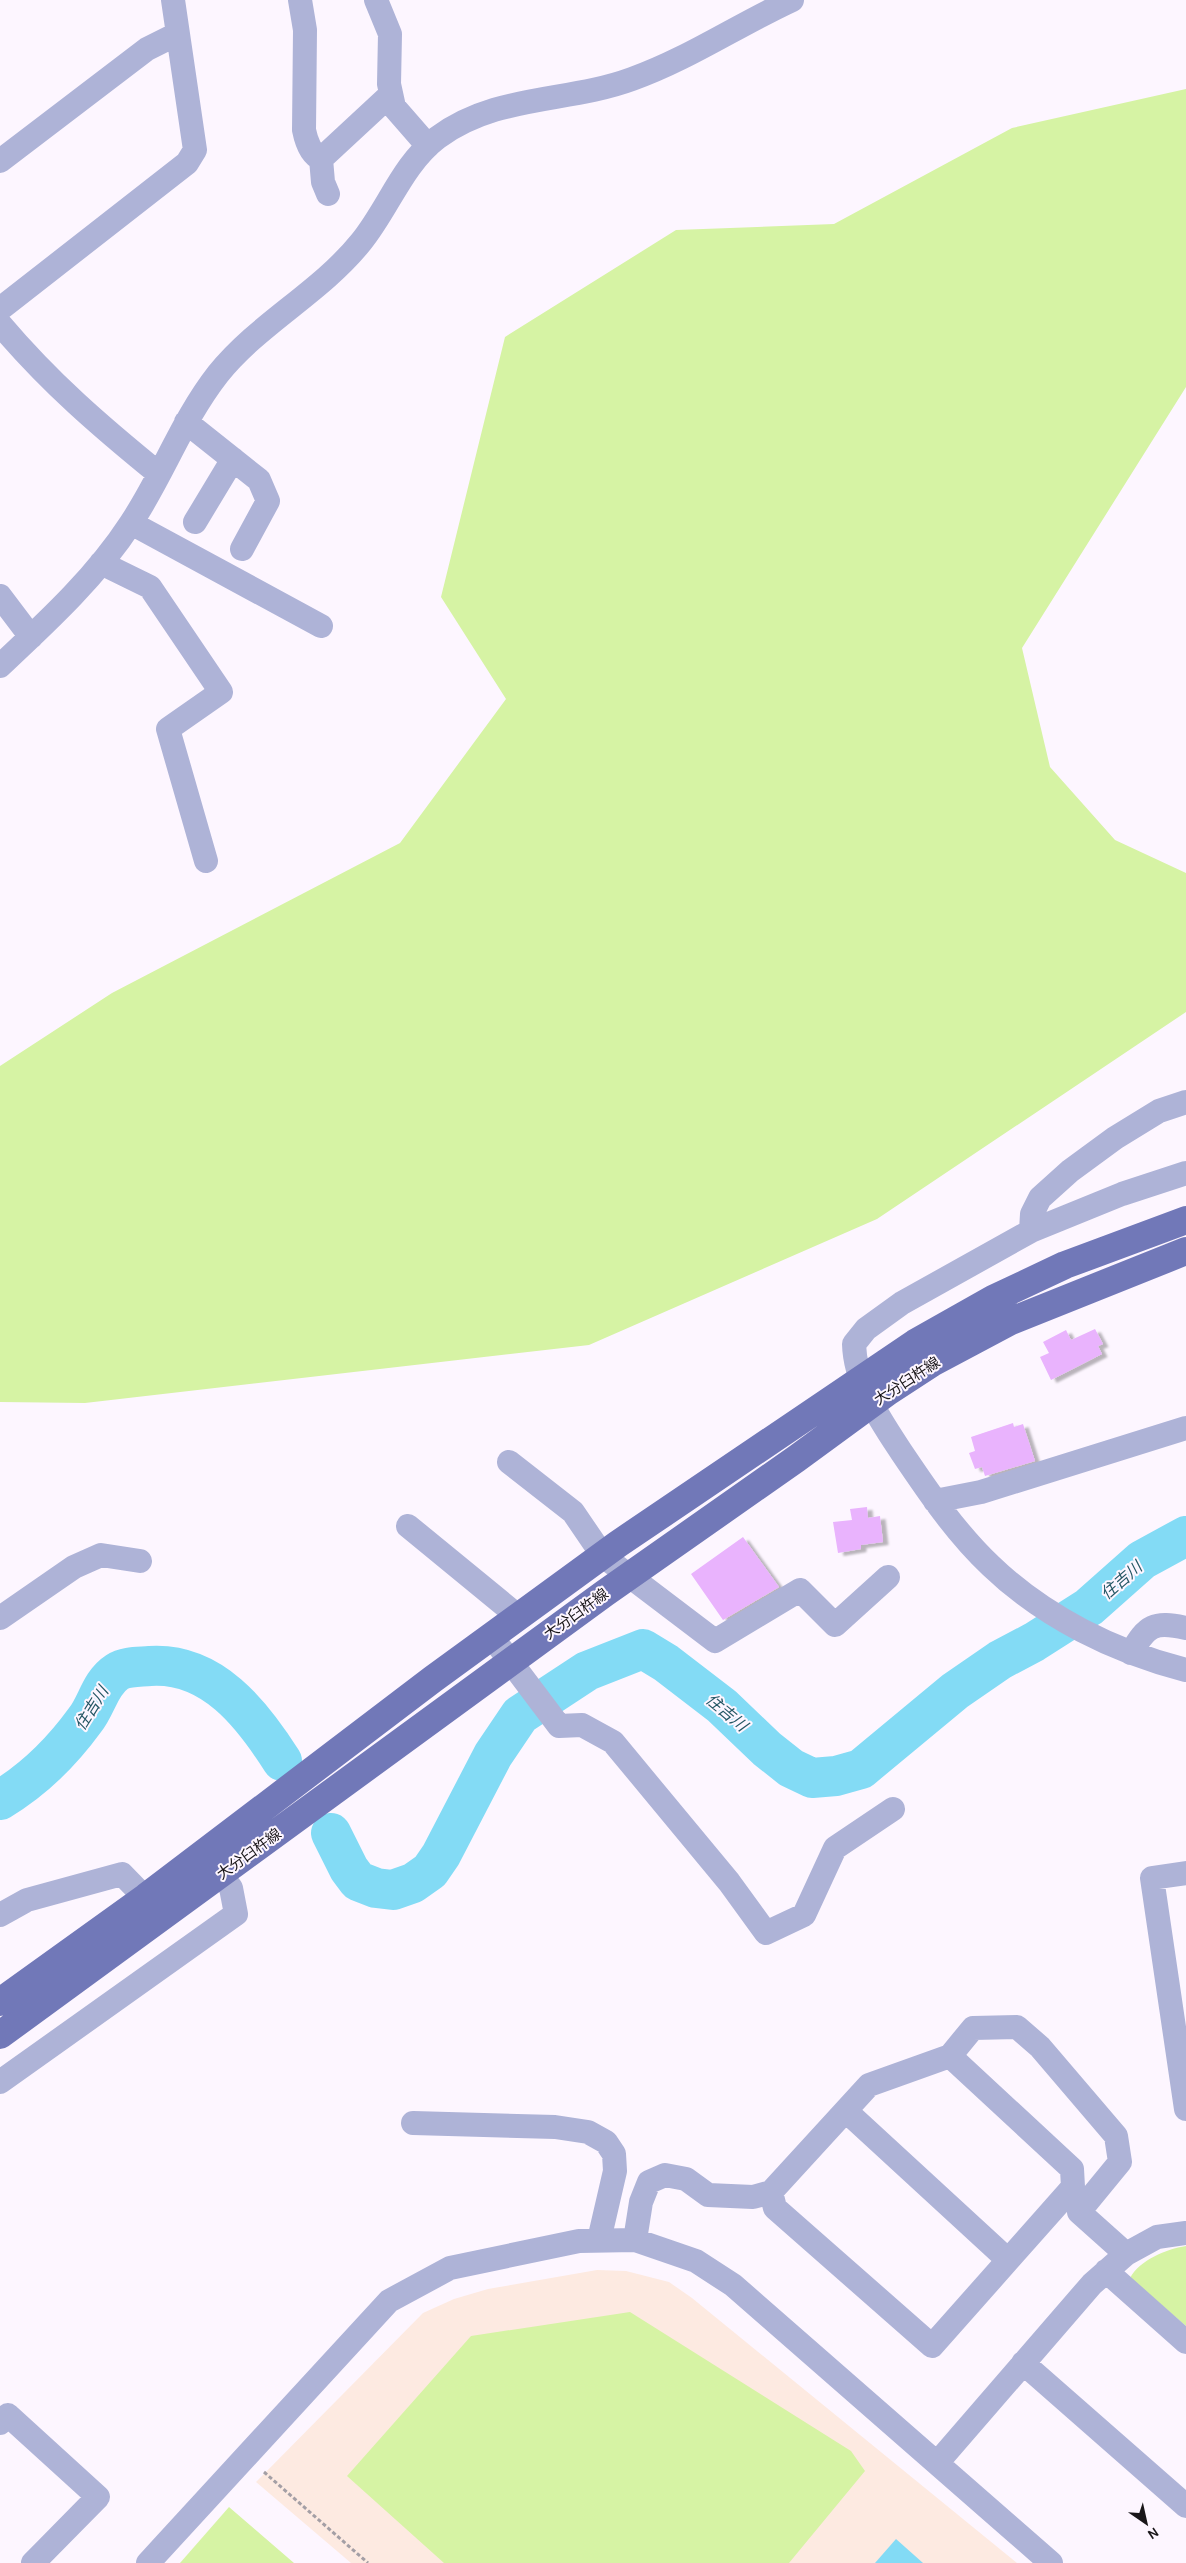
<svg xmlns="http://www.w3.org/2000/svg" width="1186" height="2563" viewBox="0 0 1186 2563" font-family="Karla,'Noto Sans JP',sans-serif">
<defs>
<filter id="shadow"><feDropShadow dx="5.5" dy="3" stdDeviation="1" flood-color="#0004"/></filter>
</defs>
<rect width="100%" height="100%" fill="#fdf6ff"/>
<path fill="#fdeae1" d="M597,2270L626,2271L669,2282L692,2298L1017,2563H351L256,2482L423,2313L454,2299L488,2289Z"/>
<path fill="#d6f3a4" d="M1186,89V387L1022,648L1050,767L1115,840L1186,873V1012L877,1219L589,1345L85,1403L0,1402V1066L112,993L400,843L506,699L441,597L505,337L676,230L834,224L1012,128Z
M1186,2246V2326L1130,2278C1140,2260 1166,2249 1186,2246Z
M630,2312L851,2451L865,2471L789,2563H444L347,2476L471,2336Z
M229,2507L294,2563H180Z"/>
<path fill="#83dbf5" d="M896,2539L923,2563H875Z"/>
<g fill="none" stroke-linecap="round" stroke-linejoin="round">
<path stroke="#83dbf5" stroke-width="40" d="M0,1800C35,1779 61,1753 85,1720C97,1705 100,1683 117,1672C126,1666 139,1667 150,1666C212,1662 252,1714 282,1761
M331,1833L349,1869L358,1881L376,1888L393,1890L413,1883L430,1871L441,1855L493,1755L520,1715L587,1671L643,1649L666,1663L722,1706L767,1749L791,1768L812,1778L836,1776L861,1769L955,1691L1000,1660L1034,1642L1089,1607L1142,1560L1186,1536"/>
</g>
<path fill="#e9b3fd" filter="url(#shadow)" d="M1095,1329L1103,1344L1098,1346L1102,1354L1051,1380L1040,1357L1049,1353L1043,1342L1066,1330L1071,1340Z
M1013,1423L1014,1427L1023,1424L1035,1461L985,1476L982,1467L975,1469L969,1453L975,1451L971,1437Z
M867,1507L868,1518L880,1516L883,1542L861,1545V1549L838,1553L833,1522L852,1520L850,1509Z
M743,1537L779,1587L723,1620L691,1574Z"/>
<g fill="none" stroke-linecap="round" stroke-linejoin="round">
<path stroke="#a49fa5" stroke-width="3" stroke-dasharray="4 2.5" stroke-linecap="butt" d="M264,2472L368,2563"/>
<path stroke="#aeb3d7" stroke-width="24" d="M300,0L305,30L304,130C306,140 311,155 321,159L390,95
M376,0L390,34L389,84L394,107L428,146
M321,159L323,182L328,194
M0,161L147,49L177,34
M0,309L187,163L195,150L173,0
M0,324C50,383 100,426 159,474
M186,422L259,480L268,501L242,549
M195,522L233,459
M131,523L321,626
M101,563L150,587L221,692L168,729L206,861
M0,596L31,637
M0,666C47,622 96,577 131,523C163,475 182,420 218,374C259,323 320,293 361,242C388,209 402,165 437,138C496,94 567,103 632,79C688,59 738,25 792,0
M1186,1173L1122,1194L1031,1231L902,1303L866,1329L854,1344C855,1384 881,1421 902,1453C929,1493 956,1533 991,1566C1044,1617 1115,1652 1186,1670
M1031,1231L1032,1214L1040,1198L1070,1171L1115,1138L1159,1111L1186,1102
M509,1462L573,1512L603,1556L715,1641L800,1590L835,1625L888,1577
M935,1501L981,1492L1186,1428
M408,1526L519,1617
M0,1618L74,1567L101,1555L140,1561
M492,1637L559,1726L582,1725L613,1742L729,1882L766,1933L804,1915L835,1848L893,1809
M1131,1653C1147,1625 1154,1621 1186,1628
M1186,1873L1152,1878L1186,2109
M0,1915L27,1900L122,1874L157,1910
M950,2056L973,2028L1017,2027L1040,2047L1116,2136L1120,2162L1079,2212L1126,2254
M0,2082L236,1914L231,1888L209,1858
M846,2111L1008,2260
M413,2123L555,2127L588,2132L606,2142L614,2154L615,2171L599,2240
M635,2240L641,2202L649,2182L665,2175L686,2179L708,2195L753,2197L771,2192L869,2085L950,2056L1072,2169L1073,2187L932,2346L775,2208L771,2192
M1106,2271L1186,2342
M1023,2363L1186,2506
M0,2423L8,2415L98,2497L33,2563
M938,2462L1092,2284L1126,2254L1157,2237L1186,2233
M148,2563L389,2301L450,2268L579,2241L635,2240L696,2261L733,2285L1051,2563"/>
<path stroke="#7178b8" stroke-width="28" d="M0,2002L146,1897L433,1679L618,1544L915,1343L993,1299L1065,1265L1186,1220
M0,2035L605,1593L796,1459L889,1391L932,1363L1011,1321L1186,1251"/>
</g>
<g text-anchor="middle" stroke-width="4" stroke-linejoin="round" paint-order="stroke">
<g font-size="15" fill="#191619" stroke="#fdf6ff">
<text transform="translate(907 1381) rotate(-33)" y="5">大分臼杵線</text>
<text transform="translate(576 1614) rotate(-36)" y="5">大分臼杵線</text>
<text transform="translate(249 1854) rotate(-36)" y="5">大分臼杵線</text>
</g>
<g font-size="16" font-style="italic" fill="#255765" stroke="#fdf6ff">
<text transform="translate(1121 1580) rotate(-41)" y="6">住吉川</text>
<text transform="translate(91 1708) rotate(-58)" y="6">住吉川</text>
<text transform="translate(727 1712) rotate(40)" y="6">住吉川</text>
</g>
</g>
<g transform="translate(1146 2523) rotate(146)" stroke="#fdf6ff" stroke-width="4" paint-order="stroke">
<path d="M0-4L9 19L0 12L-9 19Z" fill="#191619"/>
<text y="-8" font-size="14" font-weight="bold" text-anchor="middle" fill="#191619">N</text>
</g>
</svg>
